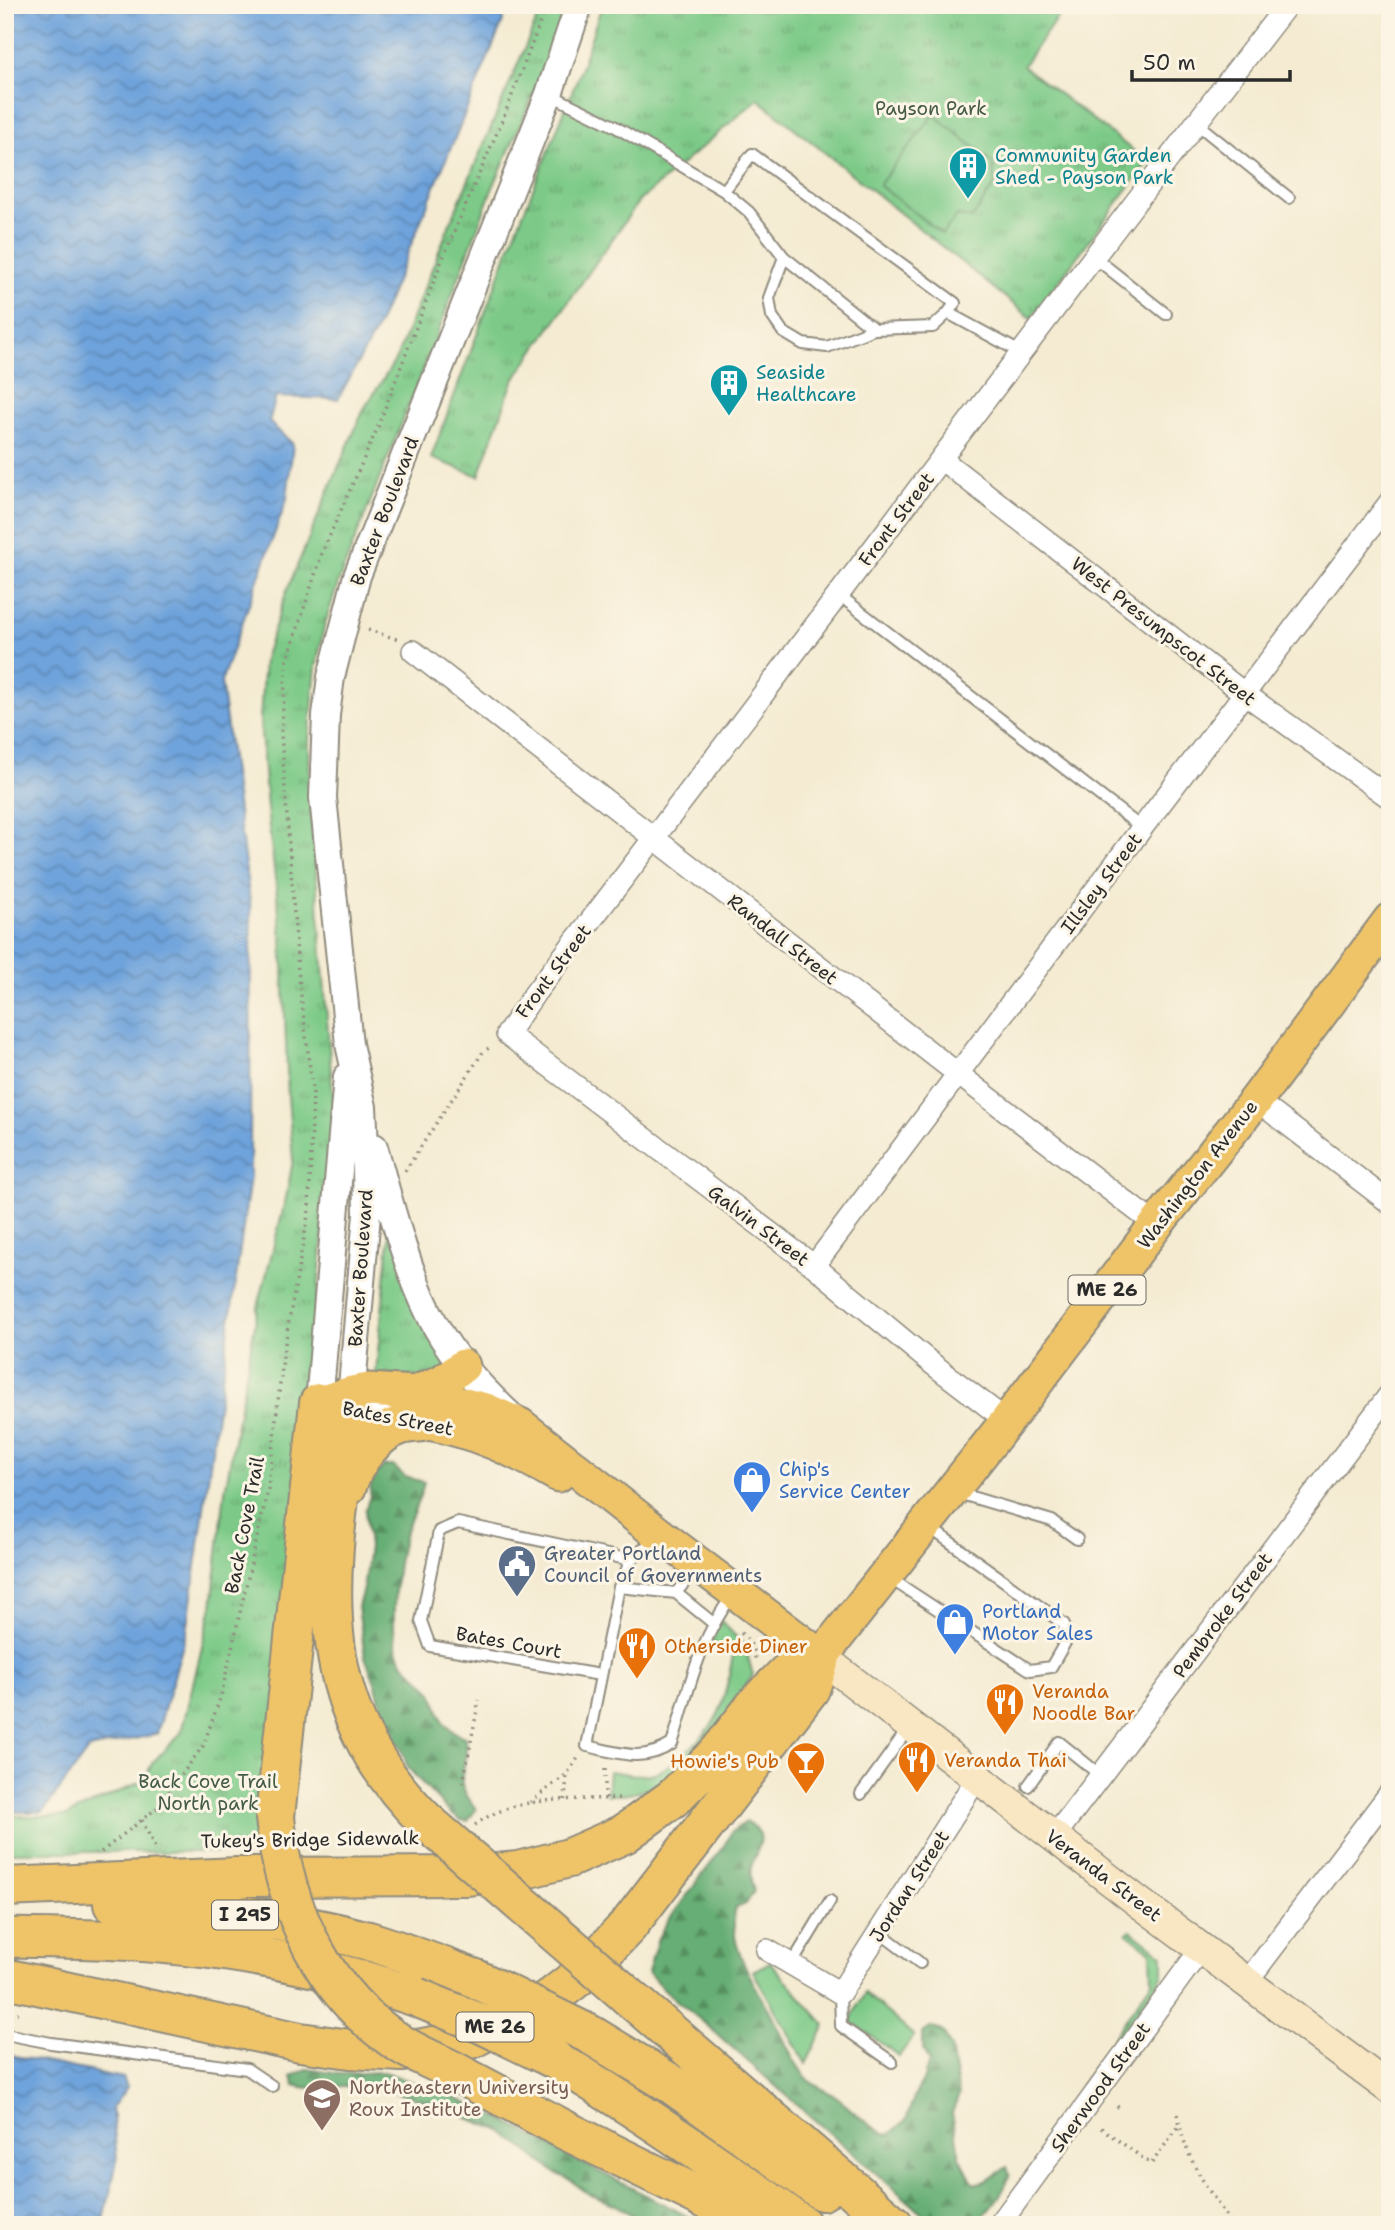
<svg xmlns="http://www.w3.org/2000/svg" width="1395" height="2230" viewBox="0 0 1395 2230" font-family="'Shantell Sans',sans-serif">
<defs>
<pattern id="grass-tufts" width="24" height="20" patternUnits="userSpaceOnUse" patternTransform="scale(1.75)"><rect width="24" height="20" fill="#7dca88"/><path d="M3 7l-1-3M5 7V3M7 7l1-3M15 17l-1-3M17 17v-4M19 17l1-3" fill="none" stroke="#67a46f"/></pattern>
<pattern id="forest-firs" width="22" height="20" patternUnits="userSpaceOnUse" patternTransform="scale(1.75)"><rect width="22" height="20" fill="#66ae74"/><path d="M5 1l3.5 6h-7zM16 11l3.5 6h-7z" fill="#548e5f"/></pattern>
<pattern id="water-waves" width="16" height="10" patternUnits="userSpaceOnUse" patternTransform="scale(1.75)"><rect width="16" height="10" fill="#6ea3db"/><path d="M0 5q4-4 8 0t8 0" fill="none" stroke="#5b85b2"/></pattern>
</defs>
<rect width="100%" height="100%" fill="#fcf5e5"/>
<filter id="ink" filterUnits="userSpaceOnUse"><feTurbulence type="fractalNoise" baseFrequency=".0143" numOctaves="2"/><feDisplacementMap in="SourceGraphic" scale="14" xChannelSelector="R" yChannelSelector="G"/><feConvolveMatrix kernelMatrix="1 2 1 2 8 2 1 2 1" color-interpolation-filters="sRGB"/></filter>
<filter id="wash" filterUnits="userSpaceOnUse"><feTurbulence type="fractalNoise" baseFrequency=".00686" numOctaves="4" result="noise"/><feDisplacementMap in="SourceGraphic" scale="28" xChannelSelector="R" yChannelSelector="G"/><feGaussianBlur stdDeviation="1.57" result="paint"/><feColorMatrix in="noise" values="0 0 0 0 0 0 0 0 0 0 0 0 0 0 0 0 0 1.4 0 .05"/><feComposite in="paint" operator="in"/></filter>
<g filter="url(#wash)">
<rect width="100%" height="100%" fill="#f4ebd2"/>
<path fill="url(#grass-tufts)" stroke="#547a5a" stroke-width="2" d="M543,5H568L531,100L491,192L440,327L339,580L324,627L316,667L309,740L310,798L334,1110L268,1852H5V1816H66L143,1781L153,1762L181,1733L212,1606L225,1491L258,1307L286,1198L293,1160L288,1097L282,938L267,809L260,720L264,659L287,590L339,466L364,409L396,359L449,226Z
M602,5H1066L1023,66L1148,162L1031,318L758,99L639,201L513,381L479,476L431,458L510,246L578,77Z
M391,1220L457,1364L442,1378L377,1375L376,1372Z
M1131,1930L1163,1955V1975L1084,2087L1081,2085L1152,1981L1151,1952L1127,1933Z"/>
<path fill="url(#forest-firs)" stroke="#486c50" stroke-width="2" d="M384,1466H393L405,1477L424,1482C420,1503 407,1522 402,1543C396,1567 390,1626 397,1649C402,1669 420,1675 430,1690C446,1714 432,1723 466,1738C470,1775 448,1773 476,1809L468,1821L461,1820L451,1814L408,1768L401,1748L387,1729L376,1685L365,1657L358,1607L364,1584L369,1547L365,1510L370,1496L371,1484L375,1475Z
M746,1822C774,1835 754,1850 751,1869C749,1876 752,1884 754,1891L746,1904L736,1908C725,1946 759,1989 775,2021C785,2040 794,2066 810,2081C816,2087 826,2090 833,2095C852,2108 866,2127 889,2135L906,2120L915,2094L923,2081L929,2062L923,2049V2033L932,2027L943,2032L951,2048L959,2095L952,2113L960,2157L974,2184L986,2181L1007,2167L1010,2174C1004,2195 989,2209 975,2225H936L931,2221C859,2158 787,2097 716,2033C693,2012 668,1997 648,1972L657,1941L667,1922L724,1846L732,1831Z
M307,2069L340,2074L384,2072L447,2094L502,2119L586,2165L705,2225H649L613,2204L589,2194L570,2180L554,2172L500,2130L467,2118L450,2105C436,2106 407,2095 392,2092C376,2089 358,2086 342,2086C325,2086 310,2091 294,2085L292,2076Z"/>
<path fill="#7dca88" stroke="#547a5a" stroke-width="2" d="M934,115L992,162L995,184L972,218L957,216L942,234L879,185Z
M721,1621L745,1646L753,1675C723,1718 686,1785 629,1794C622,1795 614,1795 607,1795L609,1771C624,1773 642,1778 657,1772C676,1764 711,1731 719,1712C727,1693 730,1670 734,1649L712,1643L715,1630Z
M770,1962L825,2025L806,2064L753,1971Z
M865,1993L914,2036L899,2056L850,2021Z"/>
<path fill="url(#water-waves)" stroke="#4c6783" stroke-width="2" d="M5,5H503V21L376,330L338,399L276,397L269,422L293,444L287,499L221,682L251,909L250,1177L187,1631L157,1734L89,1749L43,1812H5Z
M5,2054L123,2078L127,2087L112,2108L117,2160L103,2225H5Z"/>
</g>
<g filter="url(#ink)">
<g fill="none" stroke-linecap="round" stroke-linejoin="round">
<g stroke="#908b7e" stroke-width="14">
<path id="service" d="M549,94L614,126L724,191L749,212L784,257L769,298L772,316L783,332L803,344L827,347L874,329L933,327L948,313L1020,352
M1196,123L1289,198
M724,191L752,154L955,303L948,313
M784,257L874,329
M1094,257L1166,314
M839,595L1142,828
M958,1493L1052,1521L1077,1539
M631,1560L619,1587L587,1746C620,1753 642,1763 672,1744C688,1693 699,1638 733,1595
M888,1577L1030,1670L1051,1667L1066,1641L1064,1624L929,1527
M619,1587L676,1593L713,1623
M676,1593L696,1568
M600,1675L430,1646L421,1621L439,1531L458,1523L631,1560L657,1537
M1028,1786L1059,1742L1100,1775
M861,1794L908,1729
M879,1932L920,1963
M791,1965L830,1901
M840,1993L841,2026L892,2062
M5,2034L51,2043L247,2069L272,2086"/>
</g>
<g stroke="#908b7e" stroke-width="24">
<path id="minor" d="M941,459L1245,694L1390,798
M413,651L958,1074L1156,1225
M1256,1100L1390,1203
M814,1266L1142,828L1390,502
M1007,1421L930,1362L814,1266L507,1034L535,993C788,666 1033,332 1287,5
M1054,1837L1390,1394
M767,1950L840,1993L977,1778
M1246,1983L1390,1793
M999,2225L1201,1949"/>
</g>
<g stroke="#908b7e" stroke-width="30">
<path id="tertiary" d="M347,1077L319,1403L413,1420
M374,1147C390,1202 403,1259 428,1311C447,1352 478,1386 511,1416
M350,1410L367,1214L366,1166L363,1107L349,1044L323,798L326,715L331,677L357,576L549,94L579,5"/>
</g>
<g stroke="#908b7e" stroke-width="33">
<path id="secondary" d="M821,1657L1136,1900L1390,2089"/>
</g>
<g stroke="#908b7e" stroke-width="37">
<path id="primary" d="M414,1393L441,1382L463,1366
M319,1403L352,1393L369,1390L414,1393L486,1410L520,1425L660,1535L821,1657L1007,1421L1156,1225L1256,1100L1390,920
M423,1422C475,1431 513,1449 558,1475"/>
</g>
<g stroke="#908b7e" stroke-width="42">
<path id="motorway" d="M350,1410C331,1568 300,1695 425,1820
M347,1486C354,1461 376,1433 401,1425C408,1423 416,1423 423,1422
M275,1817L319,1403
M5,1887L238,1877L466,1876L518,1871L569,1858L624,1834L673,1798L719,1752L758,1702L787,1673L821,1657
M113,1904C200,1908 285,1918 369,1941C405,1952 441,1966 476,1979
M5,1938C30,1937 55,1939 80,1939C196,1942 306,1959 416,1997
M5,1978L300,2042L350,2049L402,2052L471,2039L551,1998L583,1973L628,1926L810,1689L821,1657
M628,1996L894,2225
M591,2035L673,2085L822,2191
M554,2059C640,2110 721,2167 802,2225
M565,2130L758,2225"/>
</g>
<path stroke="#908b7e" stroke-width="3.5" stroke-dasharray="2 5" stroke-linecap="butt" d="M368,630L397,639
M405,1171L483,1052L492,1046
M741,1633C751,1641 754,1650 756,1663
M463,1783L479,1700
M605,1799V1766
M565,1800L567,1774
M530,1802L567,1774L578,1758
M142,1820L156,1850
M475,1825C516,1794 571,1801 620,1798
M101,1852L157,1808L203,1746L221,1696L268,1489L284,1349L309,1210L313,1094L298,970L281,733L287,661L322,553L377,429L442,260L502,121L547,5
M8,2017V2012L18,2013
M1117,2106L1121,2110
M1178,2114C1184,2159 1208,2188 1232,2225
M1101,2128L1151,2164L1179,2126"/>
<use href="#service" stroke="#fff" stroke-width="10"/>
<use href="#minor" stroke="#fff" stroke-width="21"/>
<use href="#tertiary" stroke="#fff" stroke-width="26"/>
<use href="#secondary" stroke="#f9e7c3" stroke-width="30"/>
<use href="#primary" stroke="#efc469" stroke-width="33"/>
<use href="#motorway" stroke="#efc469" stroke-width="38"/>
<g stroke="#908b7e" stroke-width="42" stroke-linecap="butt">
<path id="motorway-bridge" d="M275,1817C283,1908 324,1997 404,2046C419,2055 436,2062 452,2070C490,2090 528,2110 565,2130
M425,1820L628,1996
M476,1979L591,2035
M416,1997L482,2024L554,2059"/>
</g>
<use href="#motorway-bridge" stroke="#efc469" stroke-width="38"/>
</g>
</g>
<defs>
<g id="building-pin" transform="scale(2.0125)"><path d="M0 17L-7.5 6A9.5 9.5 0 1 1 7.5 6Z" fill="#0f9aa8" stroke="#fcf5e5"/><path d="M-4-6H4V6H1V3H-1V6H-4ZM-2.5-4.3h1.7v1.8h-1.7ZM.8-4.3h1.7v1.8H.8ZM-2.5-1h1.7V.8h-1.7ZM.8-1h1.7V.8H.8Z" fill="#fff"/></g>
<g id="shop-pin" transform="scale(2.0125)"><path d="M0 17L-7.5 6A9.5 9.5 0 1 1 7.5 6Z" fill="#3f7fe0" stroke="#fcf5e5"/><path d="M-5-2.5h2.3a2.7 3.5 0 0 1 5.4 0H5L5.5 6h-11ZM-1.5-2.5h3a1.5 2.3 0 0 0-3 0Z" fill="#fff"/></g>
<g id="civic-pin" transform="scale(2.0125)"><path d="M0 17L-7.5 6A9.5 9.5 0 1 1 7.5 6Z" fill="#5c6f8a" stroke="#fcf5e5"/><path d="M-.6-6.5H3V-4.5H.6V-3L4-1V1h2V6H-6V1h2V-1L-.6-3ZM-1.2 2.5V6h2.4V2.5Z" fill="#fff"/></g>
<g id="restaurant-pin" transform="scale(2.0125)"><path d="M0 17L-7.5 6A9.5 9.5 0 1 1 7.5 6Z" fill="#e8710a" stroke="#fcf5e5"/><path d="M-5-6h1v4h1v-4h1v4h1v-4h1v5L-1.5 .5V6h-2V.5L-5-1ZM5-6V6H3V1.5H1.5Q1.5-4 5-6Z" fill="#fff"/></g>
<g id="bar-pin" transform="scale(2.0125)"><path d="M0 17L-7.5 6A9.5 9.5 0 1 1 7.5 6Z" fill="#e8710a" stroke="#fcf5e5"/><path d="M-6-5H6L.8 .8V4.5H3.5V6h-7V4.5H-.8V.8Z" fill="#fff"/></g>
<g id="university-pin" transform="scale(2.0125)"><path d="M0 17L-7.5 6A9.5 9.5 0 1 1 7.5 6Z" fill="#8d6e63" stroke="#fcf5e5"/><path d="M0-5L7-2L0 1L-7-2ZM-4 1L0 2.5L4 1V4Q0 6-4 4Z" fill="#fff"/></g>
</defs>
<g fill-rule="evenodd">
<use href="#building-pin" x="968" y="166"/>
<use href="#building-pin" x="729" y="383"/>
<use href="#shop-pin" x="752" y="1480"/>
<use href="#civic-pin" x="517" y="1564"/>
<use href="#shop-pin" x="955" y="1622"/>
<use href="#restaurant-pin" x="637" y="1646"/>
<use href="#restaurant-pin" x="1005" y="1702"/>
<use href="#restaurant-pin" x="917" y="1760"/>
<use href="#bar-pin" x="806" y="1761"/>
<use href="#university-pin" x="322" y="2098"/>
</g>
<g text-anchor="middle" stroke-width="6" stroke-linejoin="round" paint-order="stroke">
<g fill="#fcf5e5" stroke="#6a6863" stroke-width="2">
<rect x="1068.5" y="1275.5" width="77" height="29" rx="5"/>
<rect x="212" y="1900.5" width="66" height="29" rx="5"/>
<rect x="456.5" y="2012.5" width="77" height="29" rx="5"/>
</g>
<g font-size="18" font-weight="bold" fill="#2b2b2b">
<text x="1107" y="1296">ME 26</text>
<text x="245" y="1921">I 295</text>
<text x="495" y="2033">ME 26</text>
</g>
<g font-size="19" fill="#445b47" stroke="#fcf5e5">
<text x="931" y="115">Payson Park</text>
<text x="208" y="1788">Back Cove Trail<tspan x="208" dy="22">North park</tspan></text>
</g>
<g font-size="19" fill="#0d838f" stroke="#fcf5e5" text-anchor="start">
<text x="995" y="162">Community Garden<tspan x="995" dy="22">Shed - Payson Park</tspan></text>
<text x="756" y="379">Seaside<tspan x="756" dy="22">Healthcare</tspan></text>
</g>
<g font-size="19" fill="#2b2b2b" stroke="#fcf5e5">
<text transform="translate(384 511) rotate(-69)" y="7">Baxter Boulevard</text>
<text transform="translate(896 519) rotate(-53)" y="7">Front Street</text>
<text transform="translate(1164 631) rotate(38)" y="7">West Presumpscot Street</text>
<text transform="translate(1101 883) rotate(-53)" y="7">Illsley Street</text>
<text transform="translate(783 939) rotate(38)" y="7">Randall Street</text>
<text transform="translate(553 971) rotate(-53)" y="7">Front Street</text>
<text transform="translate(1197 1174) rotate(-52)" y="7">Washington Avenue</text>
<text transform="translate(759 1225) rotate(37)" y="7">Galvin Street</text>
<text transform="translate(360 1268) rotate(-86)" y="7">Baxter Boulevard</text>
<text transform="translate(398 1418) rotate(11)" y="7">Bates Street</text>
<text transform="translate(244 1525) rotate(-79)" y="7">Back Cove Trail</text>
<text transform="translate(1222 1615) rotate(-53)" y="7">Pembroke Street</text>
<text transform="translate(509 1642) rotate(10)" y="7">Bates Court</text>
<text transform="translate(310 1839) rotate(-1)" y="7">Tukey's Bridge Sidewalk</text>
<text transform="translate(1104 1875) rotate(37)" y="7">Veranda Street</text>
<text transform="translate(909 1886) rotate(-57)" y="7">Jordan Street</text>
<text transform="translate(1100 2087) rotate(-54)" y="7">Sherwood Street</text>
</g>
<g font-size="19" fill="#366cbe" stroke="#fcf5e5" text-anchor="start">
<text x="779" y="1476">Chip's<tspan x="779" dy="22">Service Center</tspan></text>
<text x="982" y="1618">Portland<tspan x="982" dy="22">Motor Sales</tspan></text>
</g>
<g font-size="19" fill="#4e5e75" stroke="#fcf5e5" text-anchor="start">
<text x="544" y="1560">Greater Portland<tspan x="544" dy="22">Council of Governments</tspan></text>
</g>
<g font-size="19" fill="#c56008" stroke="#fcf5e5" text-anchor="start">
<text x="664" y="1653">Otherside Diner</text>
<text x="1032" y="1698">Veranda<tspan x="1032" dy="22">Noodle Bar</tspan></text>
<text x="944" y="1767">Veranda Thai</text>
<text x="779" y="1768" text-anchor="end">Howie's Pub</text>
</g>
<g font-size="19" fill="#785e54" stroke="#fcf5e5" text-anchor="start">
<text x="349" y="2094">Northeastern University<tspan x="349" dy="22">Roux Institute</tspan></text>
</g>
</g>
<rect width="1395" height="2230" fill="none" stroke="#fcf5e5" stroke-width="28"/>
<path d="M1132 70v10h158v-10" fill="none" stroke="#2b2b2b" stroke-width="3.5"/>
<text x="1143" y="70" font-size="21" fill="#2b2b2b" stroke="#fcf5e5" stroke-width="5" paint-order="stroke">50 m</text>
</svg>
